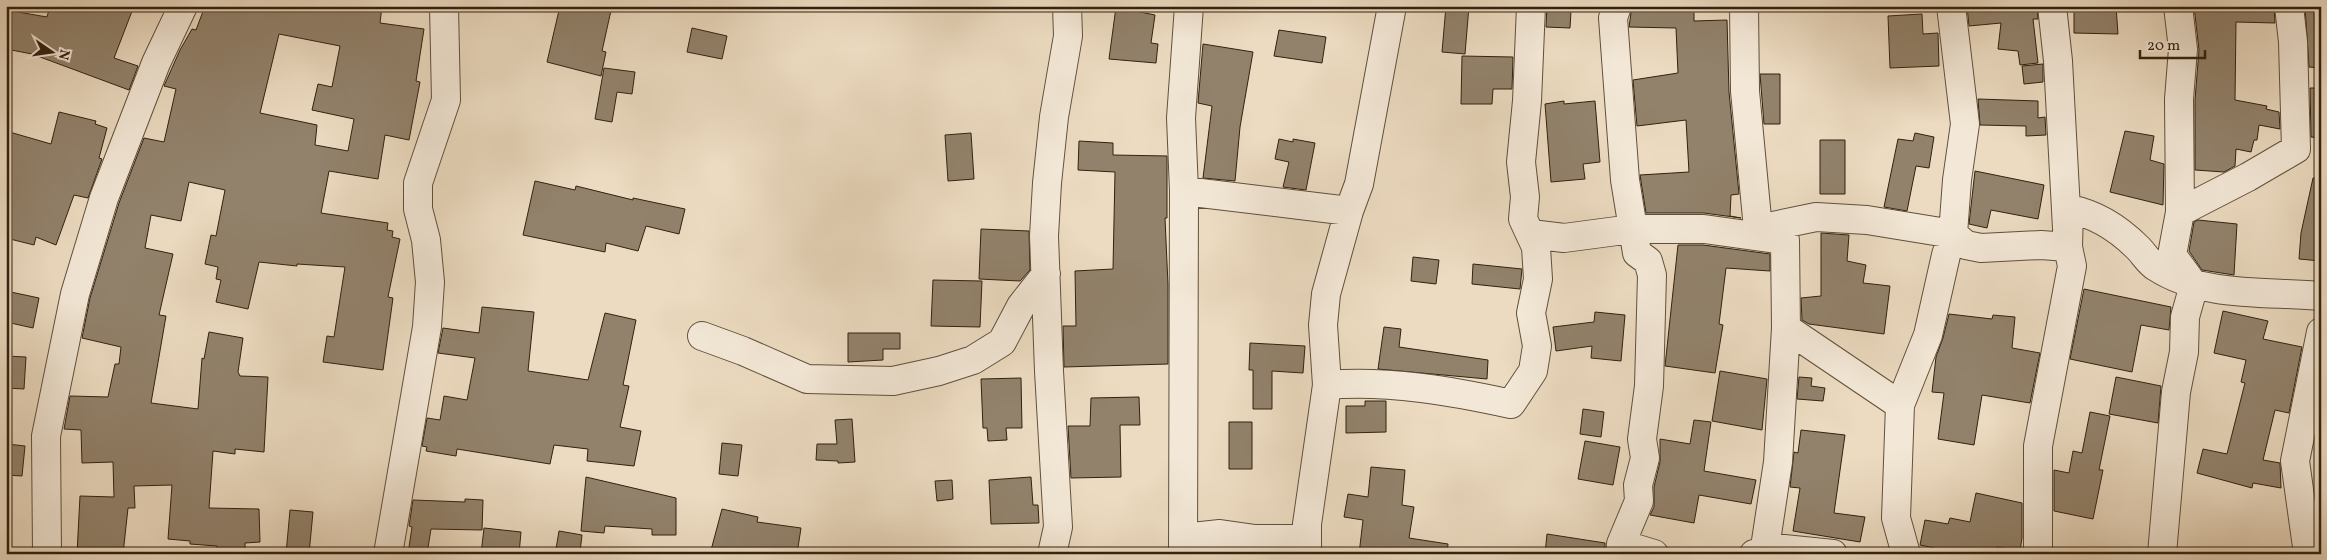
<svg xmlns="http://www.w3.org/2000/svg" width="2327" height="560" viewBox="0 0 2327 560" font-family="Vollkorn,serif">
<rect width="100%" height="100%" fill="#ecdbc1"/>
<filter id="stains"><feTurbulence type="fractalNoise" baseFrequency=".004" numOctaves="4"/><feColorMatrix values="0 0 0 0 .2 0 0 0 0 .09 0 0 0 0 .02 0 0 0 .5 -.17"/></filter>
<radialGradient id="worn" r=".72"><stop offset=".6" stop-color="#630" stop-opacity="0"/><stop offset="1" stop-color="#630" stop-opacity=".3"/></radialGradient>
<path fill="#92826c" stroke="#31210f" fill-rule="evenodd" d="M50,6H134L114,58L138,66L129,90L32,54L6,49V10L47,17Z
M205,6H382L380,23L424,29L416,81L420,82L409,140L385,135L378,179L329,171L321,213L388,223L387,230L393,231L392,237L400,239L388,297L393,298L383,370L323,362L327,336L334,337L345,267L297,264V266L259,262L248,309L216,302L221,280L216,279L218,267L205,264L211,235L216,236L225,190L189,182L181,221L151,215L145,248L173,254L159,315L166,316L151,403L198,409L202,358L204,359L209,332L243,338L238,372L240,376L268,377L264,452L235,449V454L213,451L209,508L259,509L260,542L245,543V551H217V546L190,544V541L168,539L172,485L134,486L135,508H128L123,554H77L80,496L114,497L113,462L82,463L81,430L64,429L70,396L108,397L115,364H119L121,347L82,338L90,298L119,203L144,138L164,142L176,89L164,86L180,50L192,29L196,30ZM279,34L340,46L332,87L318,84L312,110L354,119L348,151L315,145L317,125L260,113Z
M560,6H612L602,51L606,52L601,76L547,62Z
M1446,6H1469L1465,54L1442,52Z
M1547,6H1560V10L1571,11L1570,28L1546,27Z
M1632,6L1694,8V21L1727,20L1729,92L1739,194L1731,195L1730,216L1741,218L1704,213H1646L1640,175L1689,172L1686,120L1637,126L1633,80L1678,73L1676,28L1629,27Z
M1967,6H2037L2038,19H2033L2038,63L2020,65L2018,51L1998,49L2001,23L1969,26Z
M2074,6H2116L2118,34L2074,33Z
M2194,6H2274L2275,23L2236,22L2235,100L2267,106L2266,109L2279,112L2280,129L2259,125L2257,140H2254L2251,152L2236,149L2235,166L2224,172L2195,170V100L2199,50Z
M1116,7L1155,15L1151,43L1158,44L1156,63L1109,59Z
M2305,7L2321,8V68L2309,67Z
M1922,14L1923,34L1938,33L1939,66L1890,68L1888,16Z
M692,28L727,36L722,59L687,52Z
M1279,30L1326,37L1322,63L1274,56Z
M1203,44L1253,52L1240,127L1235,181L1203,178L1212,106L1198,103Z
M1462,56L1513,57L1512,89H1493L1492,104H1461Z
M2043,64V82L2024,84L2022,66Z
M604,68L635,72L632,94L617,92L612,122L595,119Z
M1760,74H1780V124H1764Z
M2310,88H2321V138L2311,137Z
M1978,99L2038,101V118L2045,117L2046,135L2026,136V126L1980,125Z
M1564,101V104L1595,101L1600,162L1583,164L1585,179L1551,182L1545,104Z
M59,112L96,121L95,124L107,128L99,158L102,159L88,198L74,195L56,245L36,237L34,245L6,238V131L51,144Z
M2125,131L2154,136L2150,160L2164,164L2163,205L2110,192Z
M971,133L974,179L948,181L945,135Z
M1915,133L1934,137L1929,168L1916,166L1907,211L1884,207L1898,139L1913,141Z
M1279,139L1293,142V139L1315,143L1306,190L1283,187L1289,162L1275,159Z
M1820,140H1845V194H1820Z
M1079,141L1113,143V155L1167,156V218H1165L1168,285V364L1064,367L1063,326H1076L1075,271L1113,269L1115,172L1078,170Z
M1975,171L2044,185L2038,219L1991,210L1987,228L1969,224Z
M2313,178H2321V261L2299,259L2301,233Z
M535,181L575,190L576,186L633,200V198L685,209L679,234L646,226L638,251L606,243L605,252L523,235Z
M2198,220L2237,224L2234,275L2202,270L2189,251L2194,222Z
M981,229L1029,231L1030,270L1020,281L979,279Z
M1821,233L1849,235L1847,261L1866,265L1863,283L1890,286L1884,334L1809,324L1802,320L1801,298L1821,296Z
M1678,245H1703L1770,254V271L1726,268L1719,324L1723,325L1715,373L1665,366Z
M1413,257L1439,260L1436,284L1411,281Z
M1473,264L1522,269L1520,289L1472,284Z
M933,280L982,281L980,327L931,326Z
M2084,289L2171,307L2169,330L2141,325L2132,372L2070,359Z
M6,291L39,298L33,328L6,322Z
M482,307L534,312L528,371L588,380L605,313L636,320L623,385L629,386L620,427L641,431L634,466L587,461L588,449L554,445L550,464L457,449L456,456L426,451L427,447L422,446L427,418L440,420L444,396L467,400L475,358L438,353L443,328L479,333Z
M2223,311L2268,321L2263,339L2302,347L2289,413L2275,410L2263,460L2280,463L2281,488L2253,483L2252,488L2197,473L2203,449L2227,454L2245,383L2241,382L2246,360L2214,353Z
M1595,312L1625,315L1621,361L1591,358L1592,346L1556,351L1553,327L1594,322Z
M1949,314L1992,319L1993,315L2015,317L2012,348L2040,353L2030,403L1982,395L1974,445L1938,439L1944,393L1932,392L1936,357L1943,338Z
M1384,327L1401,329L1399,347L1488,360L1487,379L1378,369Z
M848,333H900V349H883V360L848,362Z
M1250,343L1305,346L1303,373L1272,371V409H1253V370H1249Z
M6,356L26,357L24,389L6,388Z
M1720,371L1767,379L1762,430L1712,421Z
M1799,377L1812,378L1811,386L1825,388L1823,401L1797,399Z
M2116,377L2161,386L2158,423L2109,414Z
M1021,378L1022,428H1006L1007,440L988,441L987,428H983L981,379Z
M1139,397L1140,425H1120L1121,477L1071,478L1068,426H1090L1091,398Z
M1365,401H1386V432L1346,433V406H1365Z
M1583,409L1604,412L1601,437L1580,434Z
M2090,412L2110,416L2099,470H2103L2093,519L2054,511V470L2069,473L2073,451L2082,453Z
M852,419L855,462L838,463V461L816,460L817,444H837L835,420Z
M1694,420L1711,422L1704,471L1756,480L1751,504L1699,495L1694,523L1650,515L1654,507V487L1660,462V439L1690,444Z
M1229,422H1252V469H1229Z
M1801,430L1845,435L1834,513L1865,517L1860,542L1793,531L1800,488L1790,487L1794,452L1798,453Z
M1585,441L1620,447L1613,485L1578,479Z
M722,443L742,445L738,476L719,474Z
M7,444L25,446L22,476L6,475Z
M1371,467L1405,470L1402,505L1414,507L1409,538L1448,544L1447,554H1359L1363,520L1344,517L1348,494L1368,497Z
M586,477L676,498V535H652V529L605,526L604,533L581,531Z
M1031,477L1033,505H1038L1039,523L991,524L989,480Z
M952,480L953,499L937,501L935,481Z
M1976,493L2022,503V538L2020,551L1997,547L1996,554H1964L1920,545L1925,520L1948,524L1950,518L1970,522Z
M465,499L483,500L482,530L431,529L427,554H408L412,527L409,526L413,500L465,502Z
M722,509L758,517L757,522L801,528L797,554H710Z
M290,510L313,512L309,554H286Z
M484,528L521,532L519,554H481Z
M559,531L582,535L580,552L556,549Z
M1547,534L1605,543V554H1545Z"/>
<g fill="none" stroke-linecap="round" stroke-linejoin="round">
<g stroke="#60503c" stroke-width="30">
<path id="minor" d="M1617,6L1613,18L1625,180L1637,253L1648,261L1652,275L1649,386L1642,439L1645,458L1638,485L1639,501L1621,544L1620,554
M1744,6L1745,91L1758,229L1816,217L1867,220L1953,234L1966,245L1981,248L2041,245L2068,247L2069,209C2096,214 2118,228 2138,248C2144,254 2149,263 2156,267C2204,298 2266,291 2321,296
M1184,191L1349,211
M2180,212L2248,177L2296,149L2293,42L2289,6
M1760,229L1781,230L1785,240L1786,328L1900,405
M1531,234L1564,238L1632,229H1704L1776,239
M702,336L743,351L807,379L893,381L939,371L973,360L1002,342L1021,306L1046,274
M1327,385C1388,380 1452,391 1511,404L1533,371L1537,346L1531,313L1538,279L1536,247L1523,219L1525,197L1521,162L1527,101L1531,6
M1183,538L1220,534L1255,539H1307
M1621,544L1654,554
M47,554L46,436L75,294L104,198L156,63L183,6
M388,554L427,327L430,282L426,240L418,209V183L446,100L444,6
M1052,554L1058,527L1049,371L1044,236L1047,183L1054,117L1068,36L1067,6
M1183,554L1184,191L1181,118L1189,6
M1307,554V524L1327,385L1323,325L1326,294L1349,211L1359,184L1392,6
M1754,554L1775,548L1833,554
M1764,554L1778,462L1786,328
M1906,554L1896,518L1900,405L1928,335L1946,255L1953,234L1957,180L1965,124L1951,6
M2038,554V446L2072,266L2068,247L2058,61L2052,6
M2162,554L2176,392L2184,352L2185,317L2194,285L2172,255L2180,212L2179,99L2183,49L2178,6
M2308,554L2295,461L2321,332"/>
</g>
<use href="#minor" stroke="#f3e8d7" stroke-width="28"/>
</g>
<rect width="2327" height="560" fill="none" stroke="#ecdbc1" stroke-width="25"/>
<rect x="8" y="8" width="2312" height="545" fill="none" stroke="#31210f" stroke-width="2.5"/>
<rect x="12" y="12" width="2302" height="535" fill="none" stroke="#31210f"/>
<g transform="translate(52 52) rotate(103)" stroke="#f3e8d7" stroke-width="4" paint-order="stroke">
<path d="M0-4L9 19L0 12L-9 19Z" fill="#31210f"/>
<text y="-8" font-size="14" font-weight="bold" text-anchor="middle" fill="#31210f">N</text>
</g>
<path d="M2140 50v8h65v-8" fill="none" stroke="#31210f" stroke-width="2.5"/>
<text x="2147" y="50" font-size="15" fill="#31210f" stroke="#f3e8d7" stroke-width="4" paint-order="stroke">20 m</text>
<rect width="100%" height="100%" filter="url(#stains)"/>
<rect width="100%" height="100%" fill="url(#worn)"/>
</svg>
